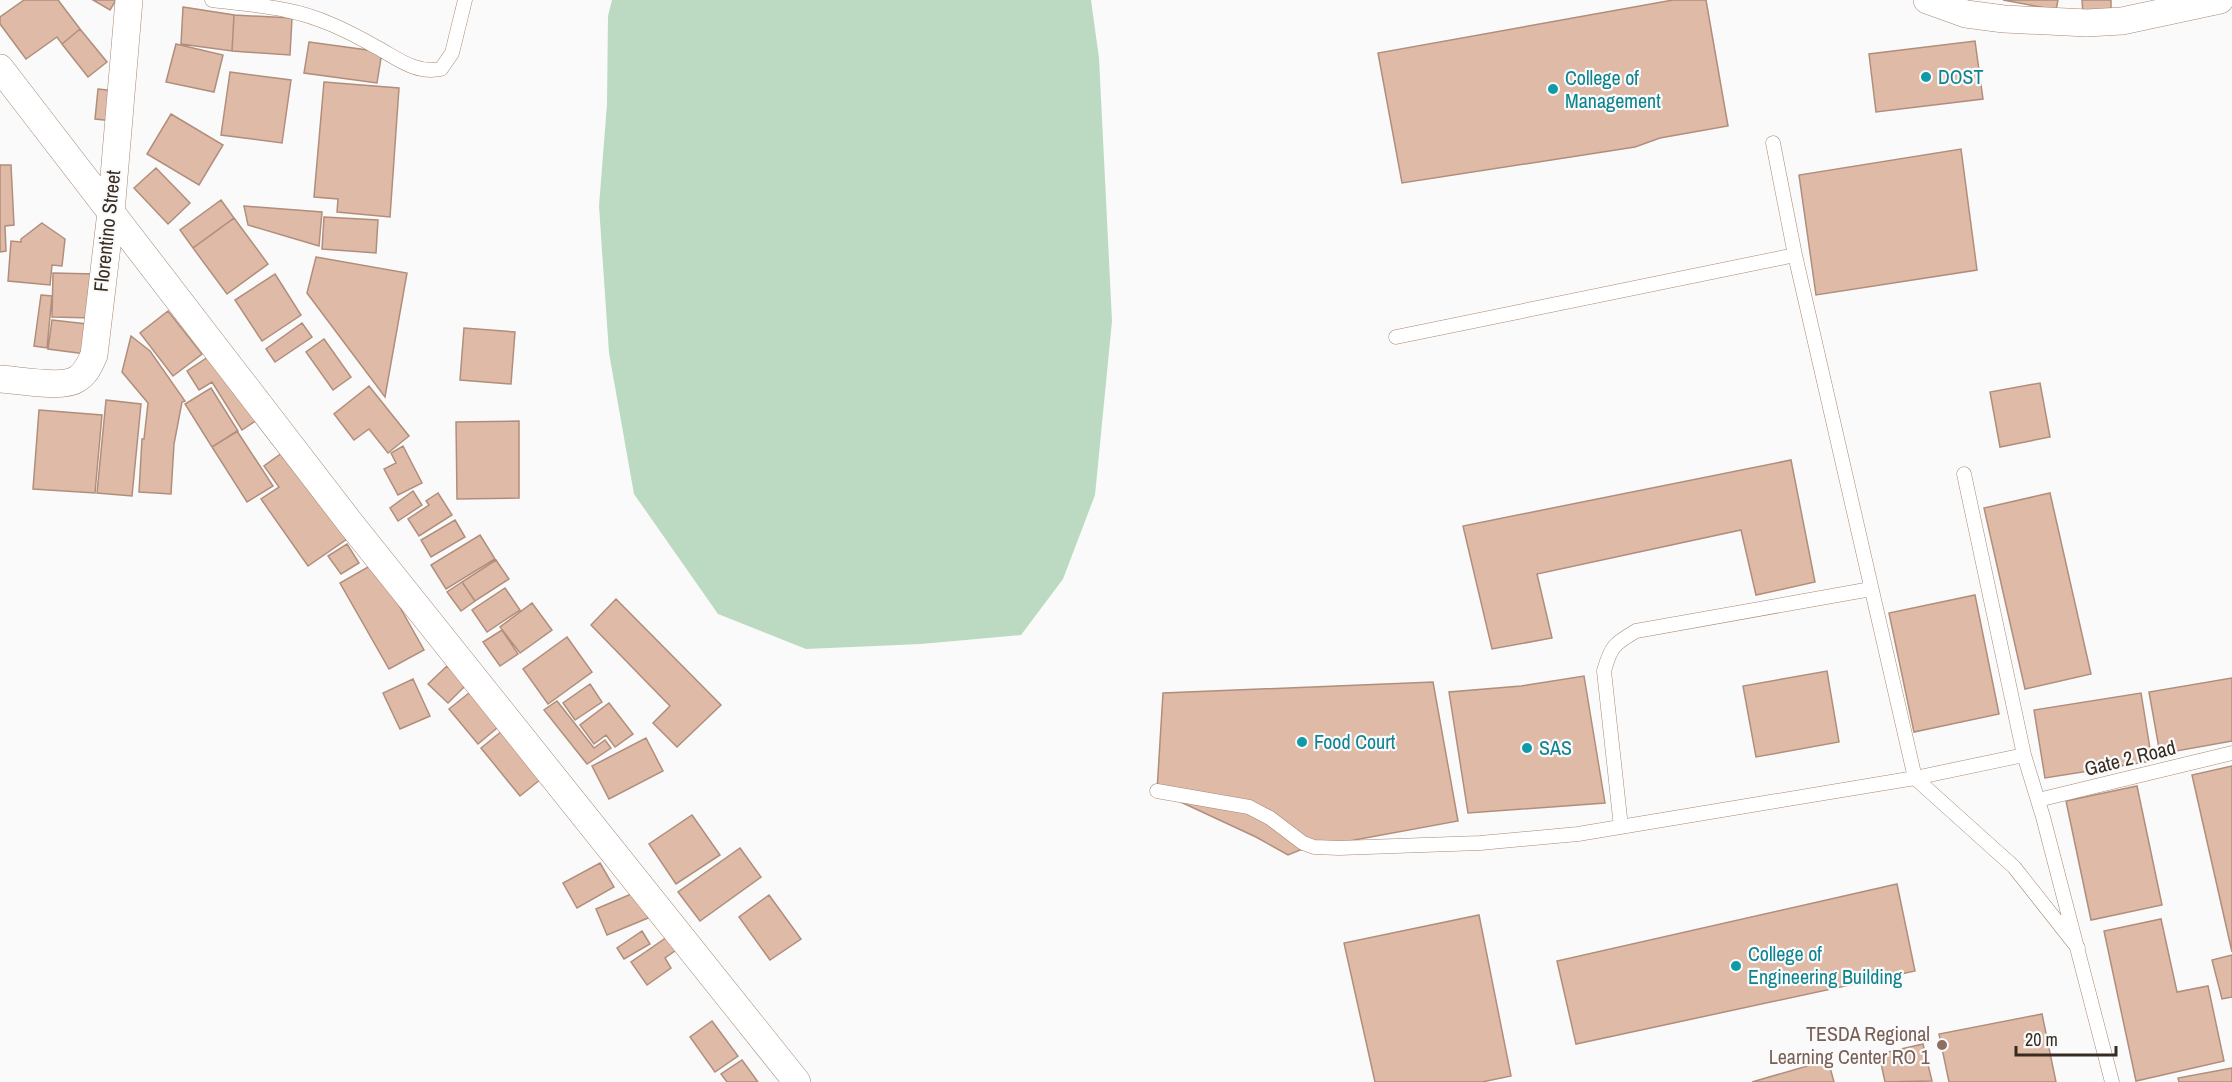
<svg xmlns="http://www.w3.org/2000/svg" width="2232" height="1082" viewBox="0 0 2232 1082" font-family="'Archivo Narrow',sans-serif">
<rect width="100%" height="100%" fill="#fafafa"/>
<path fill="#bbdac1" d="M612,0H1091L1099,58L1112,321L1095,495L1063,579L1021,635L921,644L806,649L718,614L634,494L609,353L599,206L607,104L608,16Z"/>
<path fill="#debaa7" stroke="#b18e7c" stroke-width="1.5" d="M24,0H58L80,29L62,44L57,37L26,59L0,24V17Z
M93,0H116L110,10Z
M1673,0H1706L1728,126L1660,138L1635,147L1402,183L1378,53Z
M2003,0H2058L2056,10Z
M2082,0H2111V12L2083,14Z
M183,7L234,15L232,51L181,44Z
M234,15L292,18L290,55L232,51Z
M80,29L107,62L88,77L62,44Z
M1975,41L1983,99L1876,112L1869,54Z
M309,42L382,52L377,83L304,73Z
M176,44L223,55L214,92L166,82Z
M230,72L291,80L282,143L221,135Z
M324,82L399,88L390,217L337,212L338,199L314,197Z
M98,89L116,91L113,121L95,119Z
M171,114L223,145L199,185L147,154Z
M1961,149L1977,270L1816,295L1799,175Z
M0,165H11L14,225L5,226L6,251L0,252Z
M156,168L190,203L168,224L134,188Z
M221,200L234,218L193,248L180,230Z
M244,206L322,212L319,246L248,225Z
M324,217L378,220L376,253L322,249Z
M234,218L268,264L227,294L193,248Z
M42,223L65,239L62,266L52,265L50,285L8,281L11,241L21,242V239Z
M316,257L407,273L385,397L307,293Z
M53,273L95,274L94,318L52,317Z
M275,274L301,315L262,341L235,300Z
M41,295L52,296L47,348L34,346Z
M168,311L202,354L173,376L140,333Z
M52,320L96,325L93,355L48,349Z
M302,323L312,337L275,362L266,349Z
M464,328L515,332L511,384L460,380Z
M131,336L150,351L185,401L182,402L174,444L171,494L139,492L142,439H144L148,403L122,372Z
M324,339L351,377L333,390L306,352Z
M214,353L257,420L242,430L212,382L199,390L187,371Z
M2040,383L2050,437L2000,447L1990,392Z
M369,386L409,436L388,453L369,429L354,440L334,414Z
M211,388L238,431L212,447L185,404Z
M106,400L141,404L132,496L97,493Z
M39,410L102,415L95,493L33,489Z
M519,421V498L457,499L456,422Z
M237,431L273,486L247,502L212,447Z
M403,446L422,483L398,495L384,469L396,463L391,453Z
M286,450L347,539L308,566L261,499L279,487L264,466Z
M1791,460L1815,582L1756,595L1741,530L1537,574L1552,638L1492,649L1463,526Z
M413,491L422,505L398,521L390,508Z
M438,493L452,515L419,536L408,519L429,505L426,501Z
M2050,493L2091,674L2025,689L1984,508Z
M455,520L465,537L431,557L421,540Z
M480,535L495,559L446,589L431,565Z
M347,544L359,563L341,574L328,556Z
M496,560L509,579L475,601L462,582Z
M375,563L424,650L389,669L340,583Z
M462,582L475,601L461,611L447,592Z
M505,588L520,610L487,632L472,610Z
M1975,595L1999,714L1914,732L1889,613Z
M616,599L721,705L677,747L653,723L670,706L591,625Z
M532,603L552,630L520,653L500,627Z
M502,630L518,654L500,666L483,642Z
M567,637L592,672L548,704L523,669Z
M447,666L466,685L448,703L428,684Z
M1827,671L1839,742L1756,757L1743,686Z
M1584,676L1605,803L1468,813L1449,692L1521,686Z
M2232,678V741L2160,754L2149,692Z
M413,679L430,716L400,729L383,693Z
M1433,682L1458,821L1300,850L1288,855L1256,837L1157,791L1163,693Z
M590,684L602,702L575,720L563,703Z
M474,689L503,723L478,744L449,709Z
M2141,693L2152,761L2045,778L2034,710Z
M557,701L594,748L605,740L611,748L587,764L544,710Z
M609,703L633,734L615,747L606,735L594,744L580,725Z
M507,727L546,775L520,796L481,748Z
M646,738L663,771L609,799L592,766Z
M2232,766V952L2192,775Z
M2137,786L2162,905L2091,920L2066,801Z
M692,815L720,855L676,884L649,844Z
M740,848L761,877L700,921L678,892Z
M600,863L614,887L577,908L563,883Z
M1897,884L1915,971L1576,1044L1557,961Z
M636,892L648,918L607,935L596,909Z
M769,895L801,939L770,960L739,917Z
M1479,915L1511,1076L1482,1082H1375L1344,943Z
M2161,919L2177,992L2208,986L2224,1061L2136,1081L2104,931Z
M642,931L650,944L624,959L617,948Z
M670,935L679,948L665,958L671,968L647,985L631,962Z
M2232,955V997L2222,999L2212,960Z
M2042,1014L2056,1082H1949L1939,1034Z
M712,1021L738,1056L715,1072L690,1037Z
M1923,1044L1932,1081L1885,1082L1879,1054Z
M742,1060L758,1082H727L721,1074Z
M1828,1060L1834,1082H1752Z
M2232,1068V1082H2179L2178,1078Z"/>
<g fill="none" stroke-linecap="round" stroke-linejoin="round">
<g stroke="#a78872" stroke-width="15">
<path id="service" d="M212,0C236,3 261,5 285,10C318,16 348,31 378,48C398,59 416,74 441,69L452,53L465,0
M1773,143L1795,255L1915,778L2014,867L2078,948
M1396,337L1795,255
M1964,474L2024,755L2043,817L2112,1082
M1157,791L1249,807L1270,818L1303,843L1314,847L1339,848L1480,843L1578,834L1915,778L2024,755
M2038,800L2232,753
M1621,827L1604,671C1611,646 1614,644 1636,631L1871,589"/>
</g>
<g stroke="#a78872" stroke-width="28">
<path id="minor" d="M1927,0L1966,14L2004,19L2087,23L2122,21L2220,0
M0,68L351,524L797,1082
M0,379C18,380 63,389 77,379C86,374 90,364 94,355L111,212L129,0"/>
</g>
<use href="#service" stroke="#fff" stroke-width="14"/>
<use href="#minor" stroke="#fff" stroke-width="27"/>
</g>
<g fill="#0f9aa8" stroke="#fafafa" stroke-width="2">
<circle cx="1926" cy="77" r="6"/>
<circle cx="1553" cy="89" r="6"/>
<circle cx="1302" cy="742" r="6"/>
<circle cx="1527" cy="748" r="6"/>
<circle cx="1736" cy="966" r="6"/>
</g>
<circle fill="#8d6e63" stroke="#fafafa" stroke-width="2" cx="1942" cy="1045" r="6"/>
<g text-anchor="middle" stroke-width="4.5" stroke-linejoin="round" paint-order="stroke">
<g font-size="20" fill="#0d838f" stroke="#fafafa" text-anchor="start">
<text x="1938" y="84">DOST</text>
<text x="1565" y="85">College of<tspan x="1565" dy="23">Management</tspan></text>
<text x="1314" y="749">Food Court</text>
<text x="1539" y="755">SAS</text>
<text x="1748" y="961">College of<tspan x="1748" dy="23">Engineering Building</tspan></text>
</g>
<g font-size="20" fill="#382c22" stroke="#fafafa">
<text transform="translate(107 231) rotate(-84)" y="7">Florentino Street</text>
<text transform="translate(2130 758) rotate(-14)" y="7">Gate 2 Road</text>
</g>
<g font-size="20" fill="#785e54" stroke="#fafafa" text-anchor="end">
<text x="1930" y="1041">TESDA Regional<tspan x="1930" dy="23">Learning Center RO 1</tspan></text>
</g>
</g>
<path d="M2016 1046v9h100v-9" fill="none" stroke="#382c22" stroke-width="3"/>
<text x="2025" y="1046" font-size="18" fill="#382c22" stroke="#fafafa" stroke-width="4.5" paint-order="stroke">20 m</text>
</svg>
